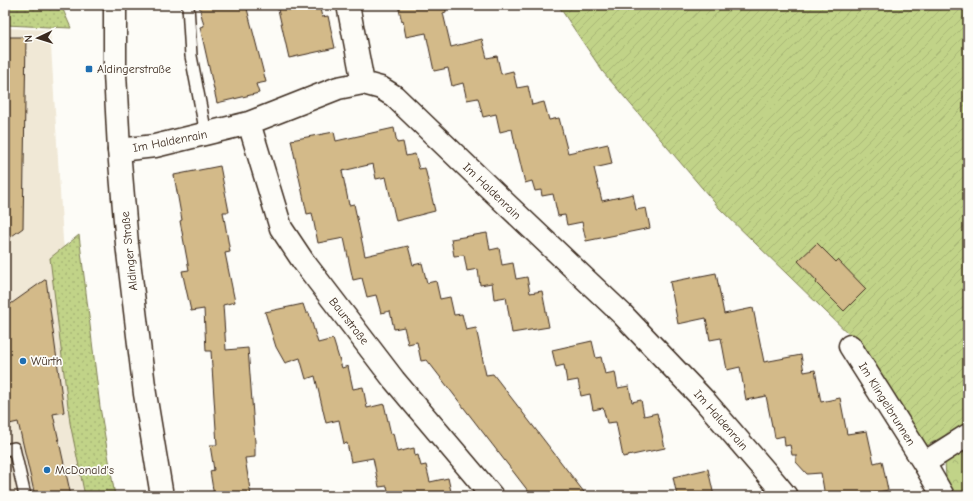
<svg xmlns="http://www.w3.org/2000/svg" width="973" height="501" viewBox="0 0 973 501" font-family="'Comic Neue',sans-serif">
<defs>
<pattern id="grass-dots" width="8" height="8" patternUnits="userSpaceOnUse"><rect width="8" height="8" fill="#c1d388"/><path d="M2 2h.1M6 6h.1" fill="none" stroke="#a7b575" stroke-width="1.8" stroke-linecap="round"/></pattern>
<pattern id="forest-crowns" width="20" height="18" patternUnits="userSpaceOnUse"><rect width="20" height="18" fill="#c1d388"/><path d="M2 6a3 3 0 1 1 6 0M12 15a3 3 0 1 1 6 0" fill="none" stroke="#a7b575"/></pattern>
<pattern id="garden-furrows" width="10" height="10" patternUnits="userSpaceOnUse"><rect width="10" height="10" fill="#c1d388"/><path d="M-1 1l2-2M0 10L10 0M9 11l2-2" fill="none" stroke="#a7b575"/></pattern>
</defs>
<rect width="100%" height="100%" fill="#fdfcf7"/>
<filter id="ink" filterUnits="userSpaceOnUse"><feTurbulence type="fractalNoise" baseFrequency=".025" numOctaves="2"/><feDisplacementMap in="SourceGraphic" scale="8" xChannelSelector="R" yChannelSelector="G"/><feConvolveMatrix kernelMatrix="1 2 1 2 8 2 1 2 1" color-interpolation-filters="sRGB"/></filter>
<g filter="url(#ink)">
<path fill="#f0e8d6" d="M5,28L50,30L63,240L90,419L108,496H5Z"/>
<path fill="url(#grass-dots)" stroke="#7e7e53" d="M5,5H61L71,28L5,25Z
M79,235L100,407L115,496H85L70,423L50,258Z"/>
<path fill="url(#forest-crowns)" stroke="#7e7e53" d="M968,447V496H950L947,491L945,463Z"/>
<path fill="url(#garden-furrows)" stroke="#7e7e53" d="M558,5H968V422L921,449L856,341L720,209L603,72Z"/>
<path fill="#d3ba89" stroke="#3b2a1e" d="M199,5H246L266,82L256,84L259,93L217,103L200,27L204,26Z
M277,5H319L322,17L328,16L335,48L289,58Z
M398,5H446V12L443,13L451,47L482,39L487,58L497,56L501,74L513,71L517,88L528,86L532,105L544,102L549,120L559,118L568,153L608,144L612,164L594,168L602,201L633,194L636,210L646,208L650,228L586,241L582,222L567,225L565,215L558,216L553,194L542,196L541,190L535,191L532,181L525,183L517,149H516L512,129L500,132L496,114L483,117L478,98L467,100L463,83L452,86L448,68L434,71L426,33L406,37L403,21L402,22Z
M5,37H26L23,228L5,241Z
M394,128L397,143L403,142L406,156L415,154L419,169L425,168L435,211L396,221L386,177L376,179L373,164L342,171L349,205L354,204L365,256L408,246L413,265L422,263L427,283L436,281L440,299L450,297L454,315L462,314L466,330L476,328L486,375L493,374L587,496H532L427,360L421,361L417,342L408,344L404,327L394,329L390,311L381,313L376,295L367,297L362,278L353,280L344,238L318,243L312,213L307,214L291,140L334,132L336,141Z
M220,166L229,212H223L230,252L225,253L235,302L223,305L226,350L248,348L255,442V457L245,458L251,496H214L210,471L214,470L210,445H217L211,351H206L204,309L191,311L182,271L189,270L180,221L182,220L174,175Z
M487,233L490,250L499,248L502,265L513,263L516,279L527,277L530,293L542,291L549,327L512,333L506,297L494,299L492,283L480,285L478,269L467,271L464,255L454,256L451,239Z
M817,243L836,262L838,260L866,289L844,311L816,283L817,281L798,261Z
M716,273L724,314L753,308L764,362L801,355L804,372L815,370L821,402L840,398L847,434L867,431L874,463L882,461L888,490L859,496H825L821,473L807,474L796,462V455H792L790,445L785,446L784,436L775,438L773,426H772L766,396L746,400L740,367L727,370L721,338L710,340L706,318L678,324L670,282Z
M46,279L64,412L53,414L71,496H35L18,422L5,425V308Z
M303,304L306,313H309L318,343L333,339L342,368L348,366L353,389L363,387L367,408L384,404L391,434L393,433L397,452L414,448L415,456L418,455L421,466L426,465L430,482L448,478L452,496H389L387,486L379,487L373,458L351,462L347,443L344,444L339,420L326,423L315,376L306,379L300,358L285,363L276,347L265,312Z
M592,341L596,358L601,357L605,374L615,372L618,388L629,386L632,402L641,400L644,416L657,413L665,448L623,457L616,422L607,423L603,408L593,410L590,394L581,396L578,380L567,382L564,365L556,367L552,350Z
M708,469L714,496H677L673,477Z"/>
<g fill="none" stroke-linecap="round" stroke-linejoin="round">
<g stroke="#3b2a1e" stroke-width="14">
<path id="lane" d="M188,5L191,56L206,134
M5,450L14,448L25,496"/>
</g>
<g stroke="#3b2a1e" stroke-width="25">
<path id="street" d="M348,5L363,83
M249,123L281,228L303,261L394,380L492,496
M119,150L155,146L249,123L338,88L363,83L381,88L394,96L503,201L622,314L704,400L777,485L786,496
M850,346L924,463L943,496
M924,463L968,435"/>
</g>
<g stroke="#3b2a1e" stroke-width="25">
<path id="secondary" d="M115,5V73L119,150L127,244L145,394L162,496"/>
</g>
<use href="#lane" stroke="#fdfcf7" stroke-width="11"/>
<use href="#street" stroke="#fdfcf7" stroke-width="22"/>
<use href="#secondary" stroke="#fdfcf7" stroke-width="22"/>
</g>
</g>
<g fill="#1f6fb2" stroke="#fdfcf7" stroke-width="1.5">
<rect x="85" y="65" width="8" height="8" rx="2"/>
<circle cx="23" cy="361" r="4"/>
<circle cx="47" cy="470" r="4"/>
</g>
<g text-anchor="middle" stroke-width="3.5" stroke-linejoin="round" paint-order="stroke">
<g font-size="12" fill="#3b2a1e" stroke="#fdfcf7" text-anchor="start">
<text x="97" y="73">Aldingerstraße</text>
<text x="31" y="365">Würth</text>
<text x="55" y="474">McDonald's</text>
</g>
<g font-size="12" fill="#3b2a1e" stroke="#fdfcf7">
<text transform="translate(170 141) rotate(-11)" y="4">Im Haldenrain</text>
<text transform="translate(492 191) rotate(44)" y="4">Im Haldenrain</text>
<text transform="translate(129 251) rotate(-96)" y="4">Aldinger Straße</text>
<text transform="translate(349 321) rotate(52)" y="4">Baurstraße</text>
<text transform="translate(887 404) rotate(58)" y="4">Im Klingelbrunnen</text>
<text transform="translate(721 420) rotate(49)" y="4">Im Haldenrain</text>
</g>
</g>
<rect width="973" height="501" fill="none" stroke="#fdfcf7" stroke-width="20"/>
<rect x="10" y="10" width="953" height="481" fill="none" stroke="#3b2a1e" stroke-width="1.5" filter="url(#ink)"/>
<g transform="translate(38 38) rotate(266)" stroke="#fdfcf7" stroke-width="3" paint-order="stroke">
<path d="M0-3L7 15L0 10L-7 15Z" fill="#3b2a1e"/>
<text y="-6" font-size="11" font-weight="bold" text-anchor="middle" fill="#3b2a1e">N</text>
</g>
</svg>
